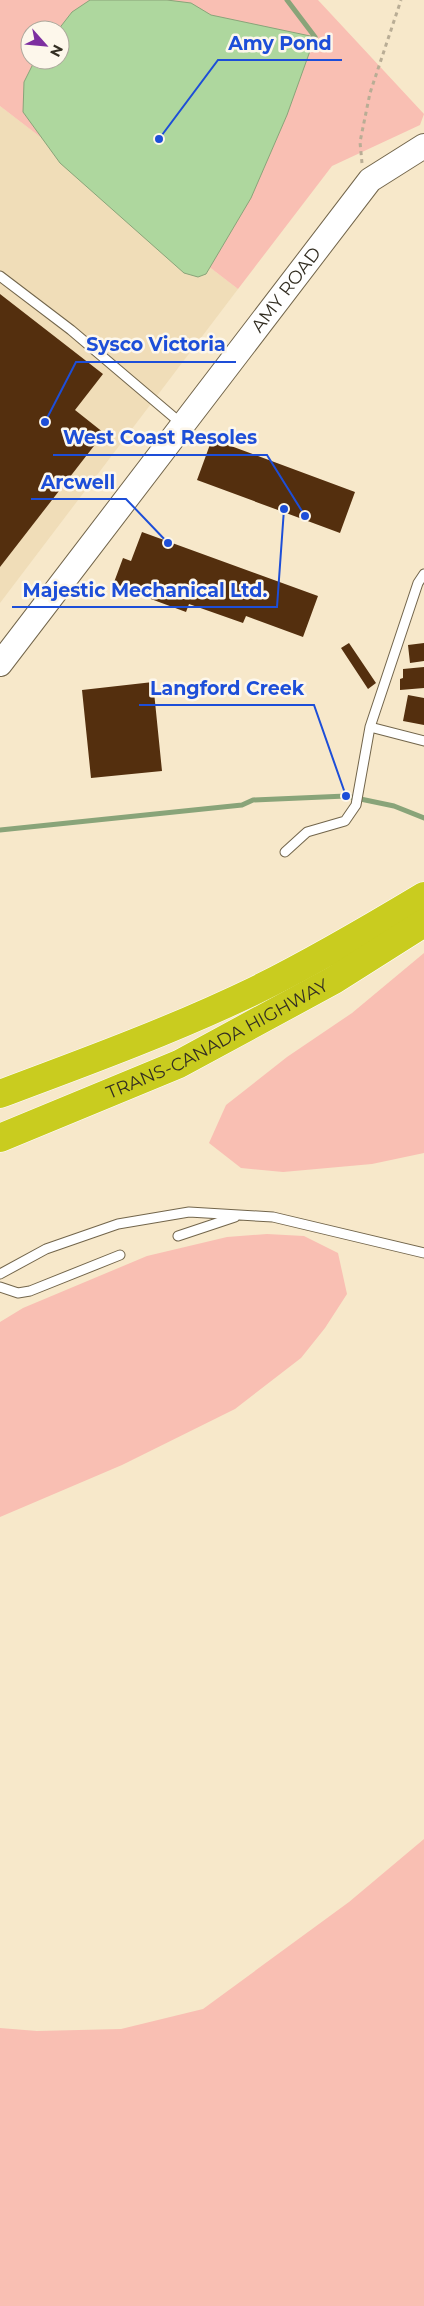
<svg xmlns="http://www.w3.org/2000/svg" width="424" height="2306" viewBox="0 0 424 2306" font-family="Montserrat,sans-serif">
<rect width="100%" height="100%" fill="#f7e8ca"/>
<path fill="#f0ddb8" d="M0,106L238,289L0,603Z"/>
<path fill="#f9bfb3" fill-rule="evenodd" d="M0,0H318L424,114L420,125L332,166L238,289L0,106ZM30,30H60V60H30Z
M424,953V1153L372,1164L283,1172L241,1168L209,1143L226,1105L287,1057L352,1013Z
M267,1234L304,1236L338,1253L347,1294L325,1328L301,1358L235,1409L122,1465L0,1517V1322L23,1308L147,1256L227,1237Z
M424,1839V2306H0V2028L37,2031L121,2029L203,2009L349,1902Z"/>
<path fill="#aed79e" stroke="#89a479" d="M90,0H167L191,3L211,15L315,37L287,115L251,198L206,274L198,277L184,273L60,163L23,112L24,82L35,60H60V30H58L72,12Z"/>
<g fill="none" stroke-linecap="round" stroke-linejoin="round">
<path stroke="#89a479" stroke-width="5" d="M287,0L315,37
M0,830L242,805L253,800L346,796L394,806L424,818"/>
</g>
<path fill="#542f0e" d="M0,294L103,374L75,410L104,433L0,567Z
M212,439L355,492L340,533L197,480Z
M142,532L318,596L303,637L246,616L243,623L189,604L186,612L113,585L123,558L131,561Z
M349,643L376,683L368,689L341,648Z
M424,643V661L410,663L408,645Z
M424,667V688L400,690V679L403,678V669Z
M153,682L162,771L91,778L82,690Z
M408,695L424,698V725L403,721Z"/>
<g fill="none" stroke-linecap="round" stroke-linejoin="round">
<g stroke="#72654b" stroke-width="11">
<path id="lane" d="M0,276L71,330L183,425
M370,727L424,741
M285,852L307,832L345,821L356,805L370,727L418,583L424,574
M178,1236L235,1217
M0,1274L46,1249L118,1224L189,1212L273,1217L424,1253
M0,1287L18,1293L30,1291L120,1255"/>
</g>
<g stroke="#72654b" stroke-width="26">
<g id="secondary">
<path id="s1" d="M0,664L370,180L424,146"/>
</g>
</g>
<g stroke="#fff" stroke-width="29">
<g id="highway">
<path d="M0,1094C86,1062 173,1030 256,990C313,962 369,929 424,896"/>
<path id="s2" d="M0,1138L179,1064L334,980L424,923"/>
</g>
</g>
<path stroke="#b9ad95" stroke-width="3" stroke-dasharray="4 4" stroke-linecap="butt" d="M362,163L360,142L370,93L401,0"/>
<use href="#lane" stroke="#fff" stroke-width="9"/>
<use href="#secondary" stroke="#fff" stroke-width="24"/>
<use href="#highway" stroke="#c9cc1f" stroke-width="28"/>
</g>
<g text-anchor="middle" stroke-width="5" stroke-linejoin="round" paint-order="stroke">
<g font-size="18" fill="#332e22" stroke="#fdf7eb">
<text dy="6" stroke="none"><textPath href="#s1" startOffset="471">AMY ROAD</textPath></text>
<text dy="6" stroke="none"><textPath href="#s2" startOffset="239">TRANS-CANADA HIGHWAY</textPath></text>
</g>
</g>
<path fill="none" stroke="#1d4ed8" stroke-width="2" d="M159 139L218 60H342M45 422L76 362H236M305 516L267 455H53M168 543L126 499H31M284 509L277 607H12M346 796L314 705H139"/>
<g fill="#1d4ed8" stroke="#fdf7eb" stroke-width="2">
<circle cx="159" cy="139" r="5"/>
<circle cx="45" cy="422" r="5"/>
<circle cx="305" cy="516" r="5"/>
<circle cx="168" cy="543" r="5"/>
<circle cx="284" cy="509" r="5"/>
<circle cx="346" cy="796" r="5"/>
</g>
<g font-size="19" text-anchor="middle" font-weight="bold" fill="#1d4ed8" stroke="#fdf7eb" stroke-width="5" stroke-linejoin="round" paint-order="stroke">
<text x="280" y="50">Amy Pond</text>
<text x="156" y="351">Sysco Victoria</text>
<text x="160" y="444">West Coast Resoles</text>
<text x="78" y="489">Arcwell</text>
<text x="145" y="597">Majestic Mechanical Ltd.</text>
<text x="227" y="695">Langford Creek</text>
</g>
<g transform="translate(45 45) rotate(117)"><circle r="24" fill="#fdf7eb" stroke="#aca79b"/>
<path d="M0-4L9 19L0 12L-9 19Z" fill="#7d2fa0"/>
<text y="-8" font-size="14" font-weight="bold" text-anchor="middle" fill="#332e22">N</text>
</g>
</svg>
